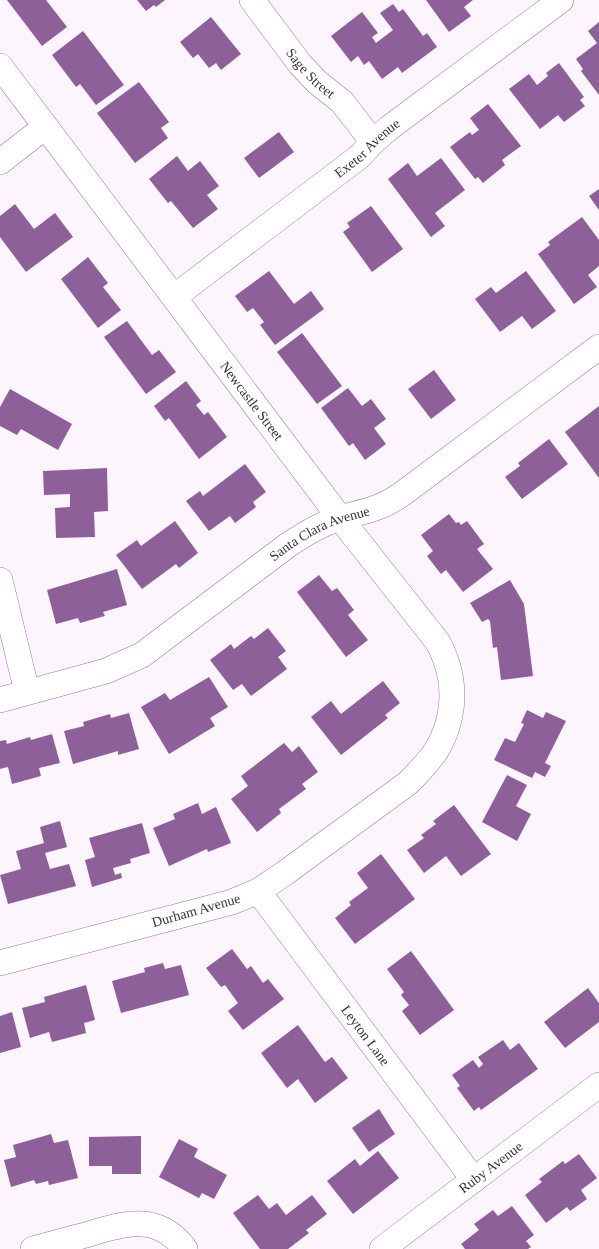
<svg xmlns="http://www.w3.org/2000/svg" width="599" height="1249" viewBox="0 0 599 1249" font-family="Georgia,serif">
<rect width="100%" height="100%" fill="#fcf5fe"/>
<path fill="#8e609a" d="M7,0H46L67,27L42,46Z
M137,0H165L156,7L154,5L146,11Z
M426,0H473L464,7L471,16L449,32Z
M393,4L399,12L403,9L423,36L427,33L437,47L402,73L398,67L382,79L369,61L364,65L358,56L351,62L331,36L362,12L378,33L372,37L376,43L393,30L380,13Z
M211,17L241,54L221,70L216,63L209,68L198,54L193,58L180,42Z
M599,22V95L581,71L583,69L576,59L597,43L588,31Z
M83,31L124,85L96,105L80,84L76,87L52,55Z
M559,63L584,97L580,100L585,106L564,122L558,115L540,129L509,89L529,74L537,85L548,76L546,73Z
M139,82L169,122L161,128L168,138L135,163L97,113Z
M488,104L521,146L502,160L505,165L483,183L478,177L475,179L450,147L470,132L472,135L479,130L470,118Z
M279,132L294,152L259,178L244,158Z
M177,156L188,171L200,161L219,186L207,195L218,209L193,228L171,201L168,203L149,179Z
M441,158L465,190L435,213L445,226L431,237L388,179L408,163L417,176Z
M599,189V210L589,196Z
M15,204L34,229L55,213L73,237L26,272L0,237V216Z
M371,206L403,249L372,272L343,232L350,227L347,223Z
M582,217L599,240V266L588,275L597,287L574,304L538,254L550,245L548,242Z
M88,257L108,283L103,287L121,310L98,328L61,279Z
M269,271L294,304L311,291L324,309L275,345L260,325L264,322L253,308L247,312L235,296Z
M526,271L556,311L532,329L522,316L500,332L475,299L491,287L496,293Z
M127,321L152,355L159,350L176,372L146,394L104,337Z
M302,333L342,386L317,404L277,352Z
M434,370L456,400L431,419L408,389Z
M186,381L201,401L196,405L204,415L208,412L227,437L199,459L169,418L165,421L154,406Z
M348,388L362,406L371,399L386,419L374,428L386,444L365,460L353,443L349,446L321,408Z
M10,389L72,424L58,450L21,429L17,435L0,426V407Z
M599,406V478L565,432Z
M549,439L568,464L522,499L505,477L520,466L518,463Z
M245,464L266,492L253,502L256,507L235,523L230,516L209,531L186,501L200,491L203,496Z
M107,468L108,511L94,512L95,537L56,538L55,508L70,507V494L44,495L43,471Z
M449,514L456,523L459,522L461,525L467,521L484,544L477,549L493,569L463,592L446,570L441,574L427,556L433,551L421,535Z
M175,521L198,553L179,568L176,564L142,589L116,555L137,540L141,546Z
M117,569L127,605L103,612L105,616L80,623L78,618L56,624L47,590Z
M319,575L332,591L337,588L354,610L348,615L368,640L346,657L297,592Z
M510,580L524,604L533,676L501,680L497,647L493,648L490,621L488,619L482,622L470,603Z
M268,628L286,651L278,657L287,669L251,696L242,684L233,690L210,660L231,644L234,649L251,636L254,639Z
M209,677L228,707L210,718L215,726L169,754L141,707L165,693L170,700Z
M383,681L400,703L385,715L388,718L341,755L311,717L331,701L341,714Z
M527,710L543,718L546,712L566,721L545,763L551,766L545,777L535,772L532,778L494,760L505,738L515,742L524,724L521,723Z
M129,713L139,749L118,755V751L73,764L64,731L84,726L83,722L110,714L111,718Z
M52,734L60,763L39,768L41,776L12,784L8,767L0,769V741L6,740L7,744L30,737L31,740Z
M284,743L292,752L299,746L318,772L302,784L306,789L279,809L281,813L257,832L231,799L248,786L241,776Z
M507,775L527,785L516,806L531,814L517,841L482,822Z
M198,803L202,814L216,807L231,843L208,852L207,849L169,866L153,828L175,819L173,814Z
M454,805L491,854L461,876L446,856L424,873L407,850L424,838L421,835L436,824L433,821Z
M60,821L67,847L45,853L50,869L69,864L76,886L8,904L0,875L21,869L16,851L44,843L40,827Z
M142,823L150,853L130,859L131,863L113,868L115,875L121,873L122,878L92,887L85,860L95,857L89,838Z
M381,854L415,899L355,944L335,918L351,905L349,902L368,888L357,873Z
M232,949L247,969L251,966L263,983L268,979L284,999L243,1030L228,1011L238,1003L225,985L221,987L206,968Z
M411,951L454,1010L420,1035L402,1011L409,1005L401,995L404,992L387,969Z
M163,963L165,969L181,965L189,995L121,1013L112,981L145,972L144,968Z
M86,985L95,1020L84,1023L86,1033L52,1042L49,1032L30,1038L22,1008L45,1002L44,997Z
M588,988L599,1003V1022L565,1048L544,1022Z
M12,1012L21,1047L0,1053V1016Z
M298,1025L325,1062L332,1057L348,1078L315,1103L298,1079L287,1088L261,1053Z
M503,1040L510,1050L519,1043L538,1069L481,1110L479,1107L474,1111L457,1088L460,1086L452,1075L473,1060L479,1068L483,1064L478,1057Z
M379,1109L395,1134L369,1152L352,1128Z
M51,1134L54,1143L68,1140L78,1178L49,1185L48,1181L36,1184L34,1180L11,1187L4,1160L16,1157L13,1145Z
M141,1136V1174H112V1166H89V1137Z
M179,1139L198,1149L194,1157L227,1175L214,1199L202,1193L199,1198L159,1177Z
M378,1151L399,1178L353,1214L327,1181L355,1159L360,1166Z
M579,1154L597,1178L581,1190L587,1199L570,1211L567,1207L546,1223L525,1195L542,1182L539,1179L563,1161L565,1164Z
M258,1195L269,1209L277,1203L286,1215L312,1195L327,1214L306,1230L309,1233L288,1249H260L233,1213Z
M512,1206L534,1235L526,1241L531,1247L528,1249H465L461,1244L479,1230L474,1224L493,1210L498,1216Z"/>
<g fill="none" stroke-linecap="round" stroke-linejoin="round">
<g stroke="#8f7f93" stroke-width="26">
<g id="street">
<path id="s1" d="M252,0L300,64L317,82L342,102L373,142"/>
<path id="s2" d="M0,66L340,518L437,641C440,646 443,652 445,658C457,689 453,724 436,751C428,763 418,773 408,783L285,873L258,891L232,902L0,963"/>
<path d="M0,162L45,127"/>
<path id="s3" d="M174,297L359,157L373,142L389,128L561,0"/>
<path d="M0,580L27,692"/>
<path id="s4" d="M0,700L106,671L142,655L288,545C305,534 321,524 340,518C353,514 366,512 378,507C387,504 394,499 402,494L599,347"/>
<path id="s5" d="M258,891L474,1180"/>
<path d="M33,1249C49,1245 65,1240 82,1236C103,1230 133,1219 154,1226C167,1230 177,1238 185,1249"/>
<path id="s6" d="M382,1249L599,1085"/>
</g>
</g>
<use href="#street" stroke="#fff" stroke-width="25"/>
</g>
<g text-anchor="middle" stroke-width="5" stroke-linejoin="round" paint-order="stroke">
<g font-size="14" fill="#39323a" stroke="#fff">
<text dy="5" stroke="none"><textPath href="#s1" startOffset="94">Sage Street</textPath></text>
<text dy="5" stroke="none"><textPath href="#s3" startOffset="244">Exeter Avenue</textPath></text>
<text dy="5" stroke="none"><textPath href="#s2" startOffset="419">Newcastle Street</textPath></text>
<text dy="5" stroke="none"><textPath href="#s4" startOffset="366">Santa Clara Avenue</textPath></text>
<text transform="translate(196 910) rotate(-16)" y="5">Durham Avenue</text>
<text dy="5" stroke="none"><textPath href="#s5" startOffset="180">Leyton Lane</textPath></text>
<text dy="5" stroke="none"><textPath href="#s6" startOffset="136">Ruby Avenue</textPath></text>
</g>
</g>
</svg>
